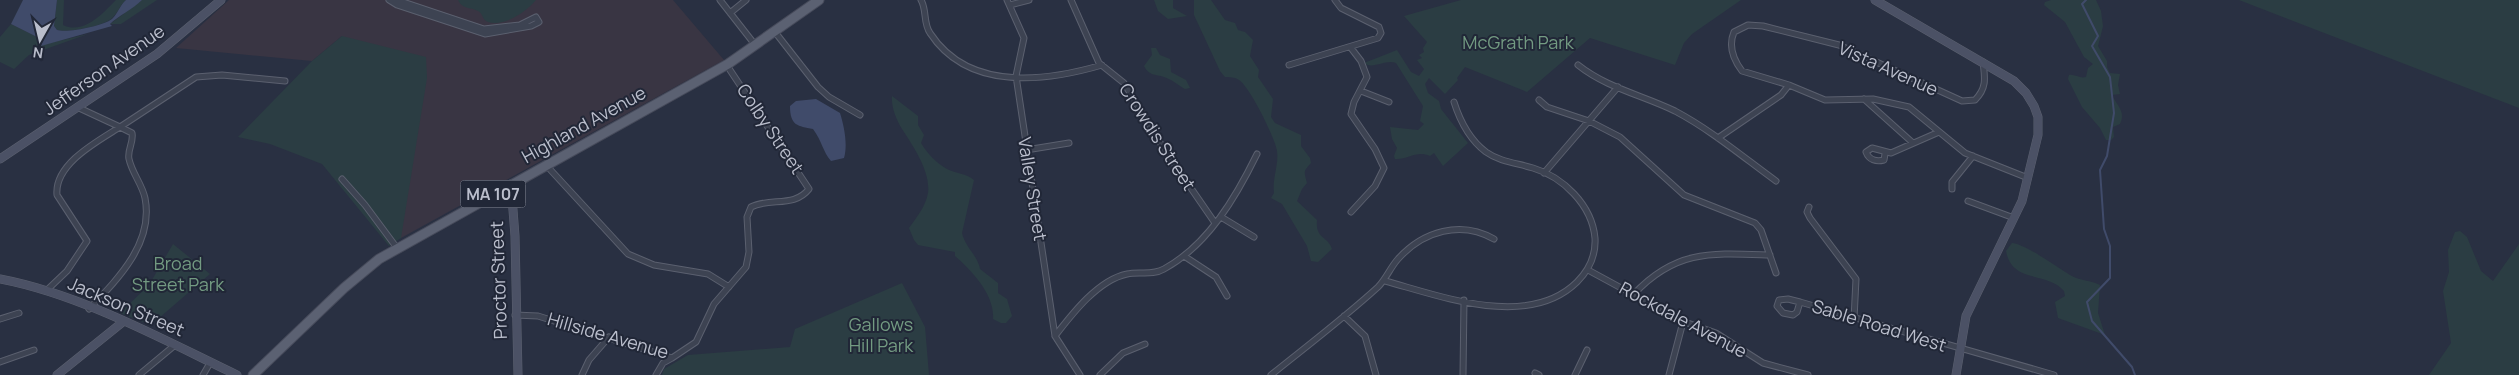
<svg xmlns="http://www.w3.org/2000/svg" width="2519" height="375" viewBox="0 0 2519 375" font-family="Manrope,sans-serif">
<rect width="100%" height="100%" fill="#293042"/>
<path fill="#393543" d="M229,0H673L724,60L401,238L343,168L342,36L312,61L176,48Z"/>
<path fill="#2b3d43" d="M57,0H64L63,25C84,35 103,13 116,0H126C120,5 118,13 111,19C103,26 68,33 57,30L54,26Z
M142,0H157L121,24H110Z
M458,0H536C526,12 504,27 488,22C482,20 483,13 478,11C470,7 462,9 458,0Z
M1154,0H1173V8L1187,16L1168,19L1158,11Z
M1194,0H1211L1225,20L1235,23L1238,30L1245,32L1253,40L1250,56L1259,70L1258,77L1273,99L1271,117L1275,123L1301,135V146L1310,158L1311,163C1303,172 1304,171 1307,183L1302,189L1297,201L1317,220C1315,239 1328,236 1332,249L1318,262L1311,261L1307,246L1282,204L1271,198L1274,193C1272,179 1279,165 1277,151C1275,138 1250,87 1239,80C1235,77 1229,77 1225,77L1220,71L1194,15Z
M1461,0H1741L1692,34L1684,43L1675,65L1590,38L1527,92L1465,67L1457,78L1458,80L1445,94L1429,78L1425,84L1428,93L1439,101L1441,109L1468,143L1443,166L1434,153L1430,156C1416,150 1408,160 1395,159L1394,156L1397,148L1392,139L1390,127L1418,130L1424,124L1420,121L1423,106L1396,63C1386,59 1372,70 1364,63L1397,50L1411,72L1419,76L1424,69L1417,60L1422,58L1419,55L1424,52L1423,48L1427,42L1404,16Z
M2051,0H2096L2101,11L2103,26L2098,46L2107,61V67L2110,73L2120,74L2118,85L2120,94L2112,95C2117,106 2126,111 2120,124L2113,127L2114,137L2111,140H2106L2100,128L2082,107L2068,79L2069,75C2075,74 2080,79 2086,77L2088,68L2093,64L2084,57L2065,22L2044,5L2045,2Z
M2239,0H2519V108Z
M11,24L43,40L41,45L88,34L29,55L14,69L0,62V37Z
M342,36L426,57L427,78L401,238L389,246L322,164L270,144L238,137L312,61Z
M1151,48H1156L1160,55L1170,59L1171,72L1186,80L1190,88L1185,89C1178,85 1171,79 1164,77C1155,74 1149,76 1144,66L1152,55Z
M892,96L918,116V125L924,135L921,143C927,153 936,163 947,169C956,174 966,173 974,180L962,233C965,247 978,256 980,269L998,283V293L1007,299L1012,316L1006,323H1001L993,319C995,295 972,271 955,256V252L918,245L914,240L909,228C916,218 926,206 928,193C931,172 913,146 902,129C896,119 891,107 892,96Z
M2460,231L2467,237L2481,271L2493,281L2519,244V375H2429L2451,343L2443,291L2449,272L2448,250L2455,232Z
M2012,243C2023,243 2059,268 2070,275C2080,281 2091,280 2100,285L2098,313L2105,335L2058,318L2055,302L2065,296L2064,291C2047,271 2012,284 2006,251Z
M173,244L210,274L151,325L120,313L149,285Z
M902,283L925,327L929,375H662L664,369L688,355L790,347L795,329Z"/>
<path fill="#404b6a" d="M23,0H57L54,26L57,30C68,33 103,26 112,19C118,13 120,5 126,0H142C133,9 118,16 110,24L112,26L41,46L43,40L11,24Z
M816,99L840,113C844,126 848,144 844,158L831,161C823,152 822,141 813,129C798,126 790,126 790,106L796,101Z"/>
<g fill="none" stroke-linecap="round" stroke-linejoin="round">
<path stroke="#404b6a" stroke-width="2" d="M2086,0L2082,4L2098,36L2092,46L2110,77L2114,113L2107,156L2100,170L2104,229L2110,246V278L2087,302L2092,321L2132,367L2135,375"/>
<g stroke="#5b606f" stroke-width="7">
<path id="street" d="M389,0L397,5L485,34L531,26L539,22L536,17L520,25L484,29L397,0
M720,0L756,46
M921,0C927,10 923,23 930,33C968,91 1044,82 1102,65
M1007,0L1024,38L1016,76L1055,336L1080,375
M1071,0L1099,63L1124,83L1164,149L1215,223
M1010,5L1029,0
M730,13L746,0
M775,32L818,87L829,97L860,115
M1351,48L1361,61L1367,77L1354,102L1351,114L1375,149L1384,168L1375,186L1351,212
M1289,65L1378,38L1381,33L1379,27L1341,8L1335,0
M1578,65C1607,88 1642,95 1675,111C1711,130 1743,157 1776,181
M1789,85L1742,71C1733,59 1728,46 1734,32L1748,25L1763,26L1839,45L1962,101L1975,100C1987,88 1985,78 1983,62
M1361,91L1389,102
M1864,99L1913,143
M1539,100L1547,107L1589,121L1620,137L1684,195L1755,223L1761,230L1776,273
M77,107L120,127L196,77L222,75L285,81
M1718,138L1781,95L1789,85L1825,100L1873,99L1909,107L1965,153L2028,178
M1026,150L1069,143
M1885,154L1884,160C1876,162 1869,160 1866,152L1872,148L1891,153L1939,132
M546,165L628,254L654,265L708,274L729,287
M1544,173L1618,87
M342,179L365,205L397,248
M1952,189V182L1973,156
M1968,201L2014,218
M1809,207L1807,212L1810,218L1856,279L1854,319
M1221,217L1254,237
M1184,256L1216,277L1227,296
M1588,270L1682,321L1716,333L1763,363L1808,375
M1385,281C1441,296 1528,330 1577,282C1589,270 1596,255 1595,238C1592,205 1563,177 1533,168C1517,163 1500,162 1486,152C1470,140 1460,121 1454,102
M46,291L67,271L87,241L57,195C54,164 98,141 120,127L132,133C134,142 127,150 129,159C132,173 142,184 145,198C154,243 118,279 89,309
M1634,294C1676,249 1713,253 1770,255
M1788,299L1800,302L1797,312L1793,315L1783,313L1777,306L1779,300Z
M1800,302L2054,375
M515,315L538,316L672,358L696,342L714,304L746,267L749,252L747,217L751,207C771,197 794,208 809,189L726,64
M1344,316L1365,336L1376,375
M0,319L19,313
M1055,336C1072,314 1098,280 1127,274C1139,271 1152,276 1164,269C1208,245 1236,197 1257,154
M0,362L34,350
M1535,373L1539,375
M139,375L175,345
M203,375L210,363
M582,375L589,360L609,337
M656,375L663,363L672,358
M1100,375L1123,353L1145,344
M1271,375C1307,346 1344,318 1378,287C1386,279 1390,268 1398,259C1423,231 1461,220 1494,239
M1463,375L1464,300
M1575,375L1587,350
M1669,375L1683,322"/>
</g>
<g stroke="#5b606f" stroke-width="9">
<path id="secondary" d="M1875,0L2014,81L2026,93L2034,106L2038,117V135L2022,201L1966,316L1956,375
M0,159L157,54L221,0
M511,184L515,236L518,375
M0,279C80,294 164,340 237,375
M57,375L124,321"/>
</g>
<g stroke="#474b5b" stroke-width="11">
<path id="primary" d="M253,375L344,288L379,259L728,64L819,0"/>
</g>
<use href="#street" stroke="#3d4352" stroke-width="5"/>
<use href="#secondary" stroke="#4b5165" stroke-width="8"/>
<use href="#primary" stroke="#5b6172" stroke-width="9"/>
</g>
<g text-anchor="middle" stroke-width="4" stroke-linejoin="round" paint-order="stroke">
<rect fill="#212737" stroke="#8c919f" stroke-width="1" x="460.5" y="180.5" width="65" height="27" rx="4"/>
<g font-size="16" font-weight="bold" fill="#babecc">
<text x="493" y="200">MA 107</text>
</g>
<g font-size="18" fill="#739b82" stroke="#212737">
<text x="1518" y="49">McGrath Park</text>
<text x="178" y="270">Broad<tspan x="178" dy="21">Street Park</tspan></text>
<text x="881" y="331">Gallows<tspan x="881" dy="21">Hill Park</tspan></text>
</g>
<g font-size="18" fill="#babecc" stroke="#212737">
<text transform="translate(1888 69) rotate(24)" y="6">Vista Avenue</text>
<text transform="translate(104 70) rotate(-35)" y="6">Jefferson Avenue</text>
<text transform="translate(584 125) rotate(-29)" y="6">Highland Avenue</text>
<text transform="translate(770 129) rotate(56)" y="6">Colby Street</text>
<text transform="translate(1157 137) rotate(57)" y="6">Crowdis Street</text>
<text transform="translate(1032 189) rotate(81)" y="6">Valley Street</text>
<text transform="translate(499 280) rotate(-92)" y="6">Proctor Street</text>
<text transform="translate(126 307) rotate(23)" y="6">Jackson Street</text>
<text transform="translate(1683 320) rotate(28)" y="6">Rockdale Avenue</text>
<text transform="translate(1879 326) rotate(17)" y="6">Sable Road West</text>
<text transform="translate(608 336) rotate(16)" y="6">Hillside Avenue</text>
</g>
</g>
<g transform="translate(40 40) rotate(188)" stroke="#212737" stroke-width="4" paint-order="stroke">
<path d="M0-4L9 19L0 12L-9 19Z" fill="#babecc"/>
<text y="-8" font-size="14" font-weight="bold" text-anchor="middle" fill="#babecc">N</text>
</g>
</svg>
